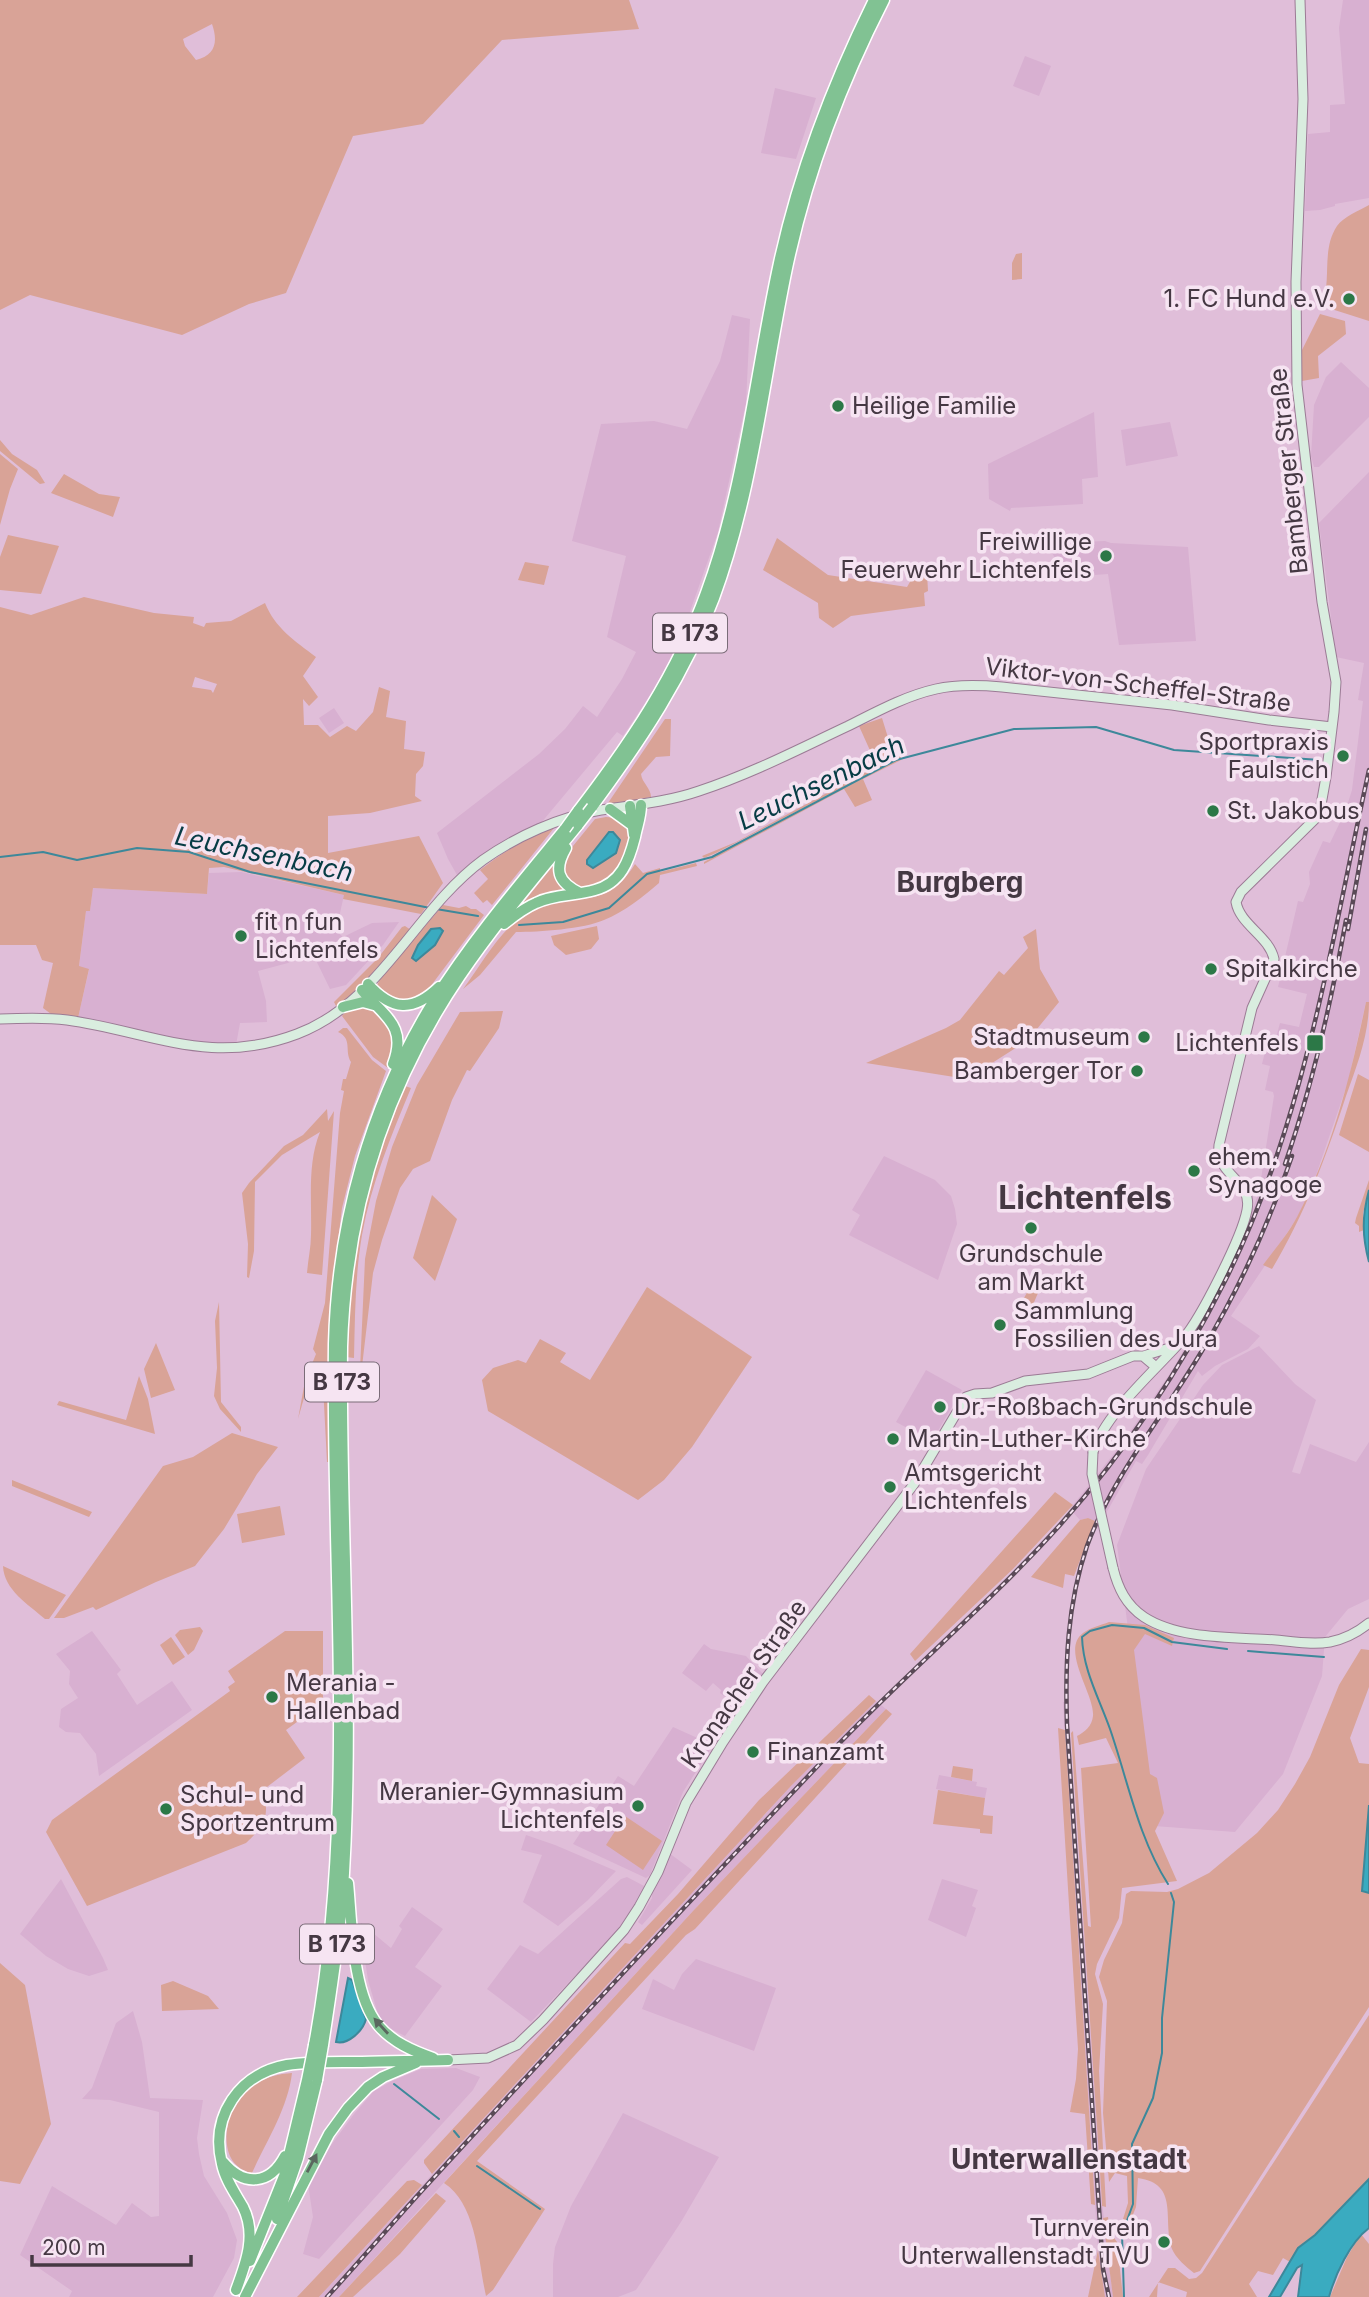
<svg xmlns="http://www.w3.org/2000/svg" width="1369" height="2297" viewBox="0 0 1369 2297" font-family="Inter,sans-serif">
<rect width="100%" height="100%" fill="#e0bed9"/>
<path fill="#d8b0d1" d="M1343,0H1369V198L1335,204V206L1320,210L1305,211L1308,134L1330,132V105L1345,104L1339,28Z
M1025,56L1051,66L1039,96L1013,86Z
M775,88L816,98L796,159L761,153Z
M732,315L750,319L746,403L718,532L686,623L670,660L651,694L623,736L617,732L541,823L489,850L457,875L448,859L437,833L539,754L565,729L583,706L597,717L622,679L636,652L607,637L626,556L572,541L601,424L654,421L687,429L720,361Z
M1341,362L1369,388V417L1319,467H1314L1311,456L1314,405L1326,377Z
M1094,412L1098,477L1082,479L1083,504L1011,508L1010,511L989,499L988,464Z
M1170,422L1178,456L1126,466L1121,430Z
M1369,472V1002H1366L1348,1082L1314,1181L1297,1218L1231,1316L1260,1336L1248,1349L1215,1366L1202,1376L1198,1371L1148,1455L1142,1464L1136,1461L1097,1529L1092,1527L1094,1521L1088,1518L1080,1520L1070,1509L1123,1442L1173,1369L1235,1255L1259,1192L1274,1096L1273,1092L1265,1090L1270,1066L1262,1064L1266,1048L1273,1049L1280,1023L1299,1027L1307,994L1278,987L1298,901L1303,902L1310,884L1309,872L1323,841L1330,843L1345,812L1352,790L1363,701L1358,700L1364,663L1336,657L1319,523Z
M1105,541L1111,543L1188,547L1196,641L1119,645L1108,574L1067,577L1047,545L1057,543Z
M334,708L344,723L329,733L319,718Z
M241,872L344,895L336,931L343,937L372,923L399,922L383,945L346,985L330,989L311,950L288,963L258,971L266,1001L267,1022L240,1023L236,1045L194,1043L78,1018L89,970L79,967L86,911H90L93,888L207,894L209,873Z
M884,1156L935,1180L951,1196L955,1209L957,1224L938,1280L849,1235L860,1215L852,1210Z
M1259,1346L1295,1384L1316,1400L1292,1472L1300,1474L1310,1444L1356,1462L1369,1442V1599L1348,1609L1325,1637L1322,1676L1283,1774L1235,1832L1154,1826L1117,1545L1146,1469L1203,1385L1222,1365Z
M926,1370L962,1390L932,1441L896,1422Z
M92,1631L121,1670L117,1674L137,1705L172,1681L192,1710L99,1776L96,1754L80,1733L66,1732L59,1727L61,1709L78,1698L69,1684L70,1671L56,1654Z
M704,1644L711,1649L746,1656L763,1674L738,1706L720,1693L721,1690L713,1683L706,1691L682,1673Z
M876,1701L886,1709L693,1911L339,2297H319L791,1786Z
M1063,1702H1068L1102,2202L1113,2297H1105L1098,2250Z
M673,1727L713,1745L683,1792L650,1875L646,1878L573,1844L618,1776L634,1786Z
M939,1775L977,1782L976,1786L987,1788L985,1798L936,1789Z
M526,1835L555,1845L616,1871L588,1900L558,1926L523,1902L542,1855L521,1850Z
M669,1853L692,1870L642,1925L638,1922L652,1898V1893Z
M627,1877L646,1887L642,1894L613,1936L531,2022L487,1989L520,1945L538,1954L621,1879Z
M61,1879L103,1958L108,1970L89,1976L68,1969L46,1956L20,1934Z
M942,1879L978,1890L972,1906L976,1908L966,1937L928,1920Z
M412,1907L443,1929L415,1967L442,1986L405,2036L393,2030L382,2021L377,2011L368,1980L360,1928L361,1923L391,1948L402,1929L399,1926Z
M696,1959L776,1988L754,2051L642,2009L653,1979L674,1990L682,1974Z
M133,2011L142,2042L150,2098L203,2100L197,2138L199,2154L204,2176L227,2213L237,2240L234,2258L213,2297H69L72,2291L20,2255L52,2186L116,2225L132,2203L151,2217L159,2216V2112L110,2100L82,2099L92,2088L116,2023Z
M456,2068L480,2077L473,2090L319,2259L303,2254L313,2217L308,2184L329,2148L354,2114L374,2091L392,2081L421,2069Z
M623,2113L719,2157L681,2222L636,2290L618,2297H553V2264L555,2247L571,2206Z"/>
<path fill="#d9a397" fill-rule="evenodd" d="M0,0H629L639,29L502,40L423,124L353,136L286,293L249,304L182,335L30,295L0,310ZM212,24C218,41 216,55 196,60L185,46L183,39Z
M1369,205V321L1322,306C1332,280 1321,250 1337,226C1343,217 1360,210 1369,205Z
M1022,253V279L1012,280V263L1016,254Z
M1320,314L1345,321L1346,334L1318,356L1319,378L1302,381L1301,352Z
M0,440L12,454L37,470L45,483L40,484L0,451Z
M0,454L18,469L10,489L0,525Z
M64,474L99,494L120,497L113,517L51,493Z
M8,535L59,546L41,594L0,590V557Z
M777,538L828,575L907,587L918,568L923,569L927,573L928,591L924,593L925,606L851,616L833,628L819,618L818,603L763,570Z
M525,562L549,566L544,585L518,580Z
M84,597L154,613L194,617L193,623L204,627L206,623L231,621L265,603C275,628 295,641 316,657L303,676L318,697L309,706L303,699L304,725H318L330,737L347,726L356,731L373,712L379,687L390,691L386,717L406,721L404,749L425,752L423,766L416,774L415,796L422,801L370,813L328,816V853L419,836L443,883L421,914L343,899L344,895L224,867L209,868L207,894L93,888L90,911H86L79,966L89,969L78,1018L51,1014L43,1008L53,963L42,960L36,945H0V607L31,615ZM195,677L217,684L213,693L211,690L192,687Z
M882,718L890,744L899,756L902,757L716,853L704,858L702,856L736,842L877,766L859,726Z
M665,719H671L670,756L656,757L641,774C642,783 651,788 651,797L606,806Z
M903,759L863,779L872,800L855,807L844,789L704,864V862L896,760Z
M606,817C634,819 631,836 624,857C622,862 621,868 617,872C609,880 589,893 577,888C573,886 568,880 564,877V857L595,819Z
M554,828L492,905L487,900L483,903L474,893L488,879L480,870C506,850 523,840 554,828Z
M555,863L570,891L525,904L523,903Z
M696,863L697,866L660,875L659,883C643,897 624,912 604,920C584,929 539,932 516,932L480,975L463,989C482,964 499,930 526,914C571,887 603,916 635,864L643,873L660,868V872Z
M443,905L459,908L466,906L471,909H476L484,915L421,999L399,1003L379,992L377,985L381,978Z
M405,926L411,930L372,974L337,1008L334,1002L378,958L402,927Z
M597,926L599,939L591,949L566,955L554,945L551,936Z
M1036,929L1040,969L1059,1002L1028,1040L967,1079L866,1063L946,1028L960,1020L999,971L1004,975L1028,948L1023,937Z
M1366,1002H1369C1369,1034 1357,1066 1346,1096C1326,1157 1305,1214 1272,1269L1263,1265C1275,1249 1288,1234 1297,1217C1332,1150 1351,1075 1366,1002Z
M361,1006L373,1008L393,1032L392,1059L388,1068L373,1057L342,1016L345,1012Z
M503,1011L499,1028L470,1071L467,1070L452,1100L430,1161L413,1169L400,1188L382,1240L373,1273L359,1392L365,1259L376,1201L392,1147L417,1085L460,1012Z
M343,1028H347L372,1060L386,1071L355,1156L342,1208L333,1283L329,1344V1462H327L322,1366C307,1379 304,1400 298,1419L305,1381L316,1354L313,1349L325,1303L340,1113L344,1091L341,1090L343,1079H346L351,1062C344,1051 353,1039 338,1032Z
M1358,1074L1369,1080V1152L1339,1135Z
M405,1086L411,1088C391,1136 371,1184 362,1235C355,1276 355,1317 354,1358L346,1357L353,1262L372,1172Z
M327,1109L328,1121L334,1111L322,1275L307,1273C308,1260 311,1247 311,1235C312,1200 307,1164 320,1132L282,1155L255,1182L254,1251L249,1278L247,1277L248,1244L242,1193L249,1183L284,1146L303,1135Z
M1369,1180V1190L1363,1213L1364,1230L1359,1232V1226L1355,1223L1356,1218Z
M432,1195L457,1219L435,1281L413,1258Z
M1031,1286L1038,1293L1029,1314L1018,1308Z
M647,1287L752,1357L692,1447L664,1480L638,1500L488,1411L482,1380L493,1368L518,1360L526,1363L540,1339L566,1353L560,1362L590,1380Z
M219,1302L221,1402L241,1427V1432L220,1409L214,1396L217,1368L215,1321Z
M156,1343L175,1390L151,1398L144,1369Z
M139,1376L148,1399L155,1434L57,1405L59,1401L126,1420Z
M232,1433L278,1447L257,1474L224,1529L195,1566L156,1582L96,1610L93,1607L64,1618H54L163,1466L193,1457Z
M12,1480L92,1512L89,1517L12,1486Z
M1055,1492L1073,1505L1013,1569L915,1661L910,1654Z
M280,1506L285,1535L242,1543L237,1514Z
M1088,1518L1095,1521L1074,1576L1065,1574L1063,1588L1031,1577L1080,1520Z
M3,1566L66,1595L49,1619H45C28,1604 4,1590 3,1566Z
M1109,1622L1145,1625L1174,1638L1172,1646L1145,1634L1134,1650L1150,1774L1157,1778L1164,1813L1155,1831L1177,1881L1122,1888L1119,1918L1097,1964L1095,1974L1103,2004L1099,2071L1106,2207L1102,2206V2202L1071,1733L1073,1731L1088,1926L1091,1927L1081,1768L1118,1763L1106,1738L1079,1745L1077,1736C1085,1732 1092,1726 1093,1716C1095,1695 1060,1650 1083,1633C1090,1628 1101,1625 1109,1622Z
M200,1627L203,1631L194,1650L188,1655L175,1635L180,1630Z
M285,1631H323V1703L286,1730L305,1758L263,1790C270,1816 265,1825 246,1843L87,1906L46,1832L52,1820L230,1691L228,1687L235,1682L228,1671Z
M171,1637L185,1657L173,1665L160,1645Z
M1361,1649L1369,1650V1687L1350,1738L1359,1763L1369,1764V1805L1362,1891L1369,1893V2007L1200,2271L1194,2273C1187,2268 1175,2257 1172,2249C1162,2219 1180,2184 1138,2178L1136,2207L1130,2222L1123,2219L1128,2203L1127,2176L1115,2173L1109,2182L1103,2113L1107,2001L1099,1977L1104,1960L1122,1923L1126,1894L1131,1891L1167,1892L1178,1889L1209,1873L1257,1833L1278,1810L1295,1784L1310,1757L1339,1685Z
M869,1695L876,1701L791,1786L432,2174L424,2163V2160L625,1943L630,1944L678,1894L759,1800Z
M886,1709L892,1714L695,1929L686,1935L477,2161L545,2209L493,2290L486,2296C478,2261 477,2204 444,2183L693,1911Z
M1058,1728L1065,1730L1095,2205L1091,2204L1085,2114L1070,2112L1076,2079L1078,2049Z
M953,1766L973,1769L972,1781L951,1777Z
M938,1790L985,1798L983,1815L993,1816L992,1834L980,1833V1829L933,1824Z
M625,1816L662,1841L643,1870L606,1845Z
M0,1963L25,1985L51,2124L20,2184L0,2181Z
M173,1981L208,1996L219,2009L162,2011L161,1985Z
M1369,2015V2179L1315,2235L1298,2248L1290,2262L1283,2258L1273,2275L1258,2271L1249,2284L1257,2297H1186L1187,2292L1158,2282L1157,2297H1149L1168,2268H1175L1189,2279L1196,2278L1202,2273Z
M292,2073C288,2108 266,2142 252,2173C214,2165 224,2110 246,2090C259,2079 276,2074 292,2073Z
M414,2180L422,2185L319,2297H297L407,2181Z
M436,2193L446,2201L400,2254L353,2297H339Z
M1108,2217L1110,2232L1117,2242L1123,2297H1113L1103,2218Z
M1361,2234L1369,2244V2297H1330L1347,2257Z
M1098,2250L1105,2297H1088Z"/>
<path fill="#3aabc0" stroke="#3d889a" stroke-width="2" d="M609,832H613L620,840L616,853L593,868L587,864V860Z
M440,928L443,931L435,945L416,961L412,958L418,945L431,929Z
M1369,1190V1262C1362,1236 1362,1216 1369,1190Z
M1369,1805V1893L1362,1891Z
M348,1978L352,1980L366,2019C363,2031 348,2045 336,2042Z
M1369,2179V2228C1350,2242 1335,2275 1329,2297H1298L1302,2265L1297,2268L1280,2297H1269L1298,2248L1315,2235Z"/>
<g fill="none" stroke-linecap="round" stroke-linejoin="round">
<path stroke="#3d889a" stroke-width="2" d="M0,857L43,852L77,860L137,848L189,852L250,872L430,908
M436,909L478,916
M519,925L563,922L609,908L647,874L712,857L896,760L1014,729L1096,727L1174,750L1320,760
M1248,1651L1324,1657
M1168,1884C1138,1837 1128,1781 1110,1729C1099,1698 1083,1670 1082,1637L1090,1631L1112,1625L1144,1628L1172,1642L1227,1649
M394,2084L439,2119
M454,2131L459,2137
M477,2166L540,2209
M1124,2297L1122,2234L1133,2204L1132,2144L1153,2098L1162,2053V2018L1174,1902L1171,1893"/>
<g stroke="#9b7b95" stroke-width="11">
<path id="secondary" d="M0,1019C22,1018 45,1017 67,1020C152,1032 210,1067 297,1034C380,1003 415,910 483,860C517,836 559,817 601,810C634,805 667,802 699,791C751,774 799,749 848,726C876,712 905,696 936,689C958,684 980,685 1002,687L1172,705L1269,720L1332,727
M1143,1356L1176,1346
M1093,1452C1106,1412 1155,1371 1183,1339C1201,1318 1242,1237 1247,1210C1253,1179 1216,1177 1219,1145L1252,1008L1274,959C1269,936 1240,925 1236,902L1241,892L1315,819L1321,805L1326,777L1334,712L1336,682L1322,602L1297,385L1296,282L1303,99L1300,0
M1113,1568C1118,1588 1126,1605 1144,1617C1179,1640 1236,1637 1276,1640C1294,1642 1313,1645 1330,1642C1345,1639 1358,1632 1369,1623
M448,2060L488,2058L517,2045L543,2020L624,1930L639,1907L658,1872L686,1803L723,1742L763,1682L914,1484L966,1397L975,1394L992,1393L1025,1381L1088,1374L1133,1356H1143L1156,1367"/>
</g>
<g stroke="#fff" stroke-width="13">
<path id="highway" d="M630,806L634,835
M592,807C641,741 685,675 714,598C753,492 764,378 787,268C807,174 840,86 884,0
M610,809L632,825
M578,811C630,743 677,674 706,593C745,487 755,373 779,263C799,171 832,85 874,0
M566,848C554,869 557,882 580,893
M504,924C514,916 524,908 536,903C554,894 575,896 595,890C621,883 629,861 635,837C637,826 641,817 641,805
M368,984C392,1011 413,1012 439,987
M362,990C383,1016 408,1025 393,1064
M343,1007L363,1002L374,1005
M348,1883C352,1923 352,1993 378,2025C392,2042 413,2051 433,2058
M314,2045C357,1814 331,1578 334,1344C337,1223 370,1105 433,1002C472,940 519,885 565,829
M323,2045C330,1998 338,1950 342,1903C356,1718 340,1532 342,1347C346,1213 384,1088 460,976C496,923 538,874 578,825
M223,2162C244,2187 270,2185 285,2156
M277,2219L298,2158L317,2080
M250,2261L284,2176L307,2080
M236,2290C246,2263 257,2235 243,2207C235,2193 225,2179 222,2164C210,2116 239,2074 287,2065C311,2061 337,2062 362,2062C391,2061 419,2061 448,2060
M245,2297L329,2134L348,2108L368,2087L383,2077L416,2063"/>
</g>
<use href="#secondary" stroke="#d9eddf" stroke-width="9"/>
<use href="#highway" stroke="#81c293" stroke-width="10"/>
<g stroke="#5a4a57" stroke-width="4.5">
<path id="rail" d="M1348,929L1366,829
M1285,1164C1313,1084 1331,1003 1346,920
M327,2297C361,2260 394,2221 428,2184C561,2039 695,1895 831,1752C905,1674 988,1605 1060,1525C1126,1451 1181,1369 1225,1281C1305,1122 1331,942 1369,770
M1109,2297L1103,2269L1067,1725C1065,1664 1067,1605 1087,1546C1113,1475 1165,1414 1203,1349C1239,1289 1269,1223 1292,1156"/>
</g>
<use href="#rail" stroke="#f6e4f2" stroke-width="2" stroke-dasharray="5" stroke-linecap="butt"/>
<g stroke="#9b7b95" stroke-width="11" stroke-linecap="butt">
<path id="secondary-bridge" d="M1093,1452L1092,1474L1113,1568"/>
</g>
<g stroke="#fff" stroke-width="13" stroke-linecap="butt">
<path id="highway-bridge" d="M578,825L592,807
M565,829L578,811
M307,2080L314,2045
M317,2080L323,2045"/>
</g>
<use href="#secondary-bridge" stroke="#d9eddf" stroke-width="9"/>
<use href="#highway-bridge" stroke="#81c293" stroke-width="10"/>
</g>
<defs><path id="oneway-solid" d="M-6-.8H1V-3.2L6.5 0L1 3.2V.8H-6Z" transform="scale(1.75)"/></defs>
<g fill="#5a685f">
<use href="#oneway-solid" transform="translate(381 2026) rotate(-132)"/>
<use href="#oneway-solid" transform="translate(312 2163) rotate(-62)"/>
</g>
<g fill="#2c7847" stroke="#f6e4f2" stroke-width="2.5">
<circle cx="1349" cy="299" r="7"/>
<circle cx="838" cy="406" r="7"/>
<circle cx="1106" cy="556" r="7"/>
<circle cx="1343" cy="756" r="7"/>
<circle cx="1213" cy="811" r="7"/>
<circle cx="241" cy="936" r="7"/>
<circle cx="1211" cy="969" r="7"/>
<circle cx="1144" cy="1037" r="7"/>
<rect x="1306" y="1034" width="18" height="18" rx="3.5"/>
<circle cx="1137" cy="1071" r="7"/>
<circle cx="1194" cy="1171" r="7"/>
<circle cx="1031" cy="1228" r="7"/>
<circle cx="1000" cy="1325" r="7"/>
<circle cx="940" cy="1407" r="7"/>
<circle cx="893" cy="1439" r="7"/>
<circle cx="890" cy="1487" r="7"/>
<circle cx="272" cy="1697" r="7"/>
<circle cx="753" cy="1752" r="7"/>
<circle cx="638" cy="1806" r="7"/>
<circle cx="166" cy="1809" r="7"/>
<circle cx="1164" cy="2242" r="7"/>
</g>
<g text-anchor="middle" stroke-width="7" stroke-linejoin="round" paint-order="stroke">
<g fill="#f6e4f2" stroke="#7a6c78" stroke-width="2">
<rect x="653" y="613.5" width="74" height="39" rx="5"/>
<rect x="305" y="1362.5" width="74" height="39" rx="5"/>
<rect x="300" y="1924.5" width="74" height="39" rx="5"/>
</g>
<g font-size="23" font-weight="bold" fill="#453843">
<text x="690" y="641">B 173</text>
<text x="342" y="1390">B 173</text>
<text x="337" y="1952">B 173</text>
</g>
<g font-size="24" fill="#453843" stroke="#f6e4f2" text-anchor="start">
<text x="1335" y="307" text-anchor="end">1. FC Hund e.V.</text>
<text x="852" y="414">Heilige Familie</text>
<text x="1092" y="550" text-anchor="end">Freiwillige<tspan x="1092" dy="28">Feuerwehr Lichtenfels</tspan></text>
<text x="1329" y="750" text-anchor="end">Sportpraxis<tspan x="1329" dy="28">Faulstich</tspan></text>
<text x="1227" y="819">St. Jakobus</text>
<text x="255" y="930">fit n fun<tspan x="255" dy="28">Lichtenfels</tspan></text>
<text x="1225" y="977">Spitalkirche</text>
<text x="1130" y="1045" text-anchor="end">Stadtmuseum</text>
<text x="1299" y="1051" text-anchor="end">Lichtenfels</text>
<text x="1123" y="1079" text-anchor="end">Bamberger Tor</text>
<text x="1208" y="1165">ehem.<tspan x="1208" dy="28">Synagoge</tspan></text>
<text x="1031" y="1262" text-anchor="middle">Grundschule<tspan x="1031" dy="28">am Markt</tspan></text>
<text x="1014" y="1319">Sammlung<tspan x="1014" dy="28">Fossilien des Jura</tspan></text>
<text x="954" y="1415">Dr.-Roßbach-Grundschule</text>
<text x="907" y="1447">Martin-Luther-Kirche</text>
<text x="904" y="1481">Amtsgericht<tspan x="904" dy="28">Lichtenfels</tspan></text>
<text x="286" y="1691">Merania -<tspan x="286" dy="28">Hallenbad</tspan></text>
<text x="767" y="1760">Finanzamt</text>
<text x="624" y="1800" text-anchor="end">Meranier-Gymnasium<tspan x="624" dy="28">Lichtenfels</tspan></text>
<text x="180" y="1803">Schul- und<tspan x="180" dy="28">Sportzentrum</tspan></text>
<text x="1150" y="2236" text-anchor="end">Turnverein<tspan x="1150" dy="28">Unterwallenstadt TVU</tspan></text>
</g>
<g font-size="24" fill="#453843" stroke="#f6e4f2">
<text transform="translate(1289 471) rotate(-96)" y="8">Bamberger Straße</text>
<text transform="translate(1138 685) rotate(7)" y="8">Viktor-von-Scheffel-Straße</text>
<text transform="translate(744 1684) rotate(-55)" y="8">Kronacher Straße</text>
</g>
<g font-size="26" font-style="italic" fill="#073c45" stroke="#f6e4f2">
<text transform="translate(821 783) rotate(-26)" y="9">Leuchsenbach</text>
<text transform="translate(264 854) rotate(12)" y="9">Leuchsenbach</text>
</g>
<g font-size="28" font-weight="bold" fill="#453843" stroke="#f6e4f2">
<text x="960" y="892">Burgberg</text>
<text x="1069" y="2169">Unterwallenstadt</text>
</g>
<g font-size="32" font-weight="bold" fill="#453843" stroke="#f6e4f2">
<text x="1085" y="1209">Lichtenfels</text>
</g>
</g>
<path d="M32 2255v10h159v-10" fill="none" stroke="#453843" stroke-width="3.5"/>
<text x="42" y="2255" font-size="21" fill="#453843" stroke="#f6e4f2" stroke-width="5" paint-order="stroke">200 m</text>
</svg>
